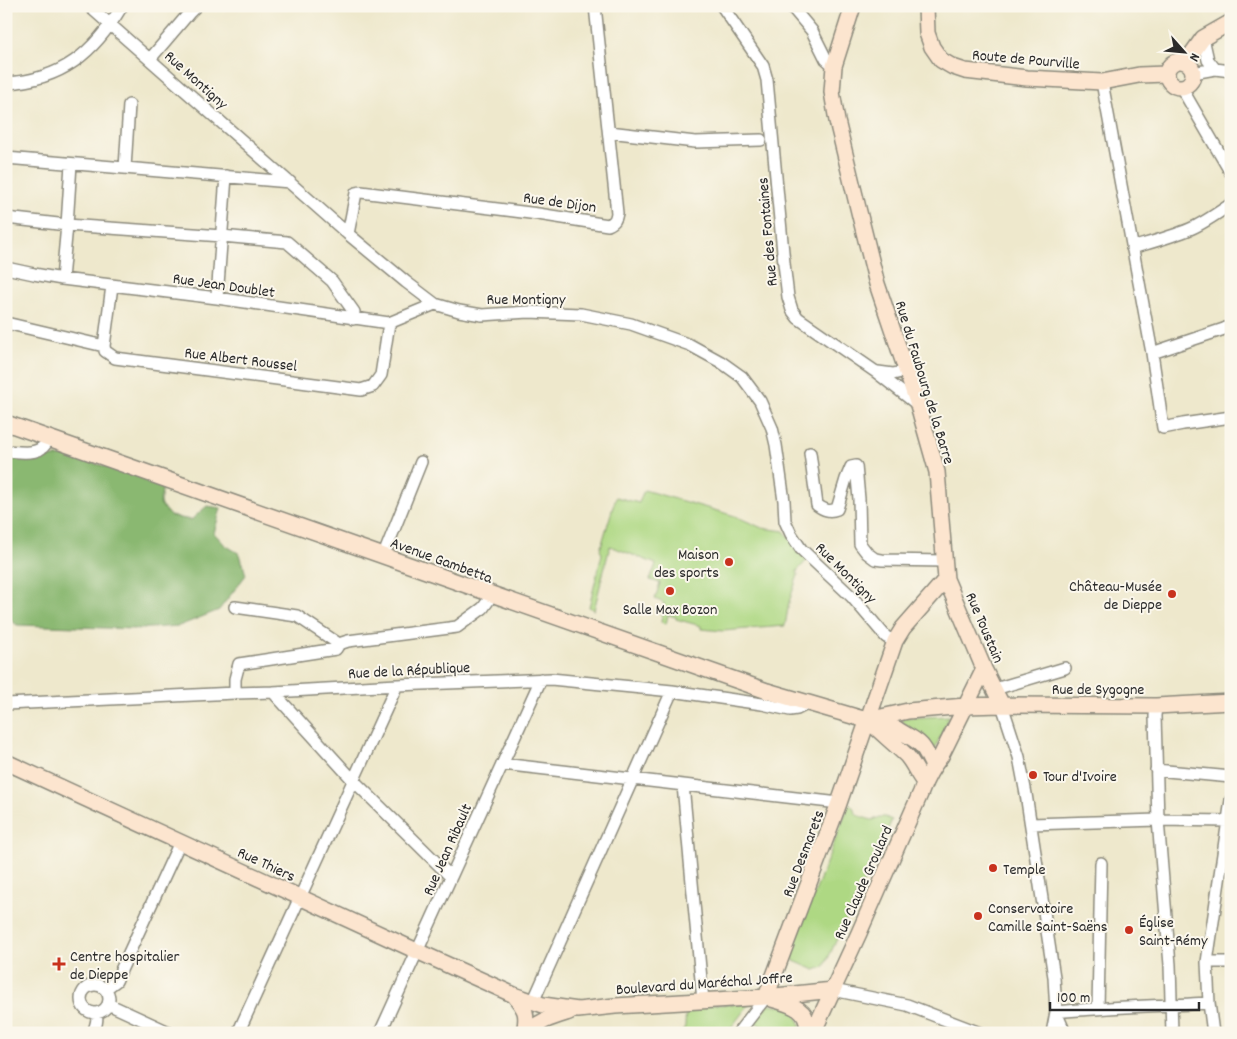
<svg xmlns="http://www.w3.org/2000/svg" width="1237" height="1039" viewBox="0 0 1237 1039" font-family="Dekko,sans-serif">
<rect width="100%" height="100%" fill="#fbf7ec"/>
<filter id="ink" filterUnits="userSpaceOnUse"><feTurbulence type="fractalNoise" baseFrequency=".02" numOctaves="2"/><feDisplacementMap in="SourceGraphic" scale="10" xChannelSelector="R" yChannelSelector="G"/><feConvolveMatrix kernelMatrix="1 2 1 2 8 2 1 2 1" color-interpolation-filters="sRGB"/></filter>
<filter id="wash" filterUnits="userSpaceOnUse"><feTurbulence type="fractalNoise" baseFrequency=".0096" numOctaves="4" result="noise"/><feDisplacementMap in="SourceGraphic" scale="20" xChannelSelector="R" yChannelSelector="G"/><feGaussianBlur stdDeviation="1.12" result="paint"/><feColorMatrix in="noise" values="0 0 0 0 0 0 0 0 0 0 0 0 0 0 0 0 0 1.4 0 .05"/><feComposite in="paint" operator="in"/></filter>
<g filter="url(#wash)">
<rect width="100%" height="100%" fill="#eee8cc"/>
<path fill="#aed883" stroke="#6c8257" d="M644,490L735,516L762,528L784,531L807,560L797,571L798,575L789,602L785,626L723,631L701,629V626L676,619V617L668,615L666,624L661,622L664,603L655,599L660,583L650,580L656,564L610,546L594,610L589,607L602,554L600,550L616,497L639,503Z
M949,716L934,751L902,721L904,718Z
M849,804L853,807L857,815L868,819L873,820L880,817H885L892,820L824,967L815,970L794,961L791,954Z
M749,1004L727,1033H682L685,1026L686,1005Z
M768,1004L792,1007L801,1025L797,1033H765L767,1030L755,1022Z"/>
<path fill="#8ab871" stroke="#5a724e" d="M70,456L163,483L160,504L170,516L191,520L207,506L221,508L214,533L225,545L240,554L246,575L219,610L179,626L135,629L17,625L6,616V460Z"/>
</g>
<g filter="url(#ink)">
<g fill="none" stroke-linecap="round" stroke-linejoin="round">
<g stroke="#8c8a7c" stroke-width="14">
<path id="street" d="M89,6L348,234L406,282L435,304L459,311L482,315L528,312L581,314L631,324L690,345L721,362L742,377L760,401L772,428L776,445L784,501L785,521L791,534L801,549L852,597L886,637L895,641
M722,6L763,66L767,80L784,263L788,297L792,310L798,318L876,372L918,405
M791,6L812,31L826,59L834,66
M1203,38L1208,60L1215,69
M150,59L190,12L196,6
M1193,73L1215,69L1231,71
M1102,82L1152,353L1163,428L1183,424L1231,417
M6,83C62,80 94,53 122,6
M1181,87L1192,106L1231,173
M609,132L695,142L761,140
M6,158L290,182
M125,168L129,105
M6,218L67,225L222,236L287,242L332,281L354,312L353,319
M348,234L356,193L361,192L538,214L608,225C615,222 616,219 617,213L595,6
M1132,248C1152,242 1171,237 1190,229C1204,223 1218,213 1231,204
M6,268L34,274L62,279L217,298L389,323L435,304
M62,279L67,225L71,164
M112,286L104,346L105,351L115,358L361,390L373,386L381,375L389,323
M217,298L226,176
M6,323L104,346
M1152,353L1224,329L1231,325
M878,372L893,374L906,371
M6,451C22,452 42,457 49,438
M810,453L817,505C824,510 829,512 837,509L846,479L851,467L856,466L859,499L860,544L867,553L875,559L882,560L945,561
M383,557L421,462
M235,607L297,616L339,644
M995,689L1065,668
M273,692L353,780L451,877
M235,693V679L239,664L336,649L339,644L348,641L457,627L483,608L488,601V594
M6,704L235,693L273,692L397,685L551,679L672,691L762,704L790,710L797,709L809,703
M1002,705L1019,757L1026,794L1054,977L1056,1012L1052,1033
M1156,706L1155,716L1158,820L1170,965L1172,1033
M502,764L839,803
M1156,770L1231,777
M683,785L703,1001
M1031,824L1158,820L1228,821
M1207,962H1231
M81 999a14 14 0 1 1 28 0a14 14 0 1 1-28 0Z
M105,989L116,981L180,842
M833,990L907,1005L980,1033
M533,1002L672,691
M108,1004L171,1033
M1098,1008L1101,863
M1056,1012C1107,1007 1158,1006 1209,1003
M1056,1012L1065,1033
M93,1033C96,1025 98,1020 96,1013
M238,1033L397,685
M380,1033L541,679
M738,1033L766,997
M1213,1033L1209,1003L1207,962L1231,800"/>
</g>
<g stroke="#8c8a7c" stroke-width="18">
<path id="secondary" d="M853,6L834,66L832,92L837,121L859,212L877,284L918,405L937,472L946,579L984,669L1002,705
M926,6L927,33L932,47L941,60L953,67L965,71L1027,78L1102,82L1139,75L1166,74
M1167 74a13 13 0 1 1 26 0a13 13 0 1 1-26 0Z
M1186,62L1203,38L1231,22
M6,423L767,691L897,729C905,735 914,738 921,745C926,750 929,759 933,766
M868,720L908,711L965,706L1002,705L1156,706L1231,702
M871,723C882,734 895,744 907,756C914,764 917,774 924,782
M6,762L408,947L514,995L543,1005L578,1010L615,1006L766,997L833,990
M514,995C526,1010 528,1013 524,1033
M766,997L839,803L895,641L903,628L946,579
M772,999C790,1004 811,1009 807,1033
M526,1033C542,1020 550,1018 569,1012
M813,1033L859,933L921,792C926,778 932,767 941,756L984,669"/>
</g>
<use href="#street" stroke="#fff" stroke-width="11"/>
<use href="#secondary" stroke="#fce5cf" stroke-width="15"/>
</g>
</g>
<g fill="#c8321e" stroke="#fbf7ec" stroke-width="2">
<circle cx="729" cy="562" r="5"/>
<circle cx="670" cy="591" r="5"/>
<circle cx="1172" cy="594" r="5"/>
<circle cx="1033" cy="775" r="5"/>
<circle cx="993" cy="868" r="5"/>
<circle cx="978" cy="916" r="5"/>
<circle cx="1129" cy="930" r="5"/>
<path d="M56.5 956.5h5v5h5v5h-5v5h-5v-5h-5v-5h5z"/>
</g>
<g text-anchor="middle" stroke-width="4" stroke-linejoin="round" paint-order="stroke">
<g font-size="16" fill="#2b2b2b" stroke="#fbf7ec">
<text transform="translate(1026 58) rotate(5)" y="6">Route de Pourville</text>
<text transform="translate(197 79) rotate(42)" y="6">Rue Montigny</text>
<text transform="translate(560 201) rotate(8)" y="6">Rue de Dijon</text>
<text transform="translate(766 232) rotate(-95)" y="6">Rue des Fontaines</text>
<text transform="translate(224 284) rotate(8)" y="6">Rue Jean Doublet</text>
<text x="526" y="304">Rue Montigny</text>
<text transform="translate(241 358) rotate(7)" y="6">Rue Albert Roussel</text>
<text transform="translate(926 382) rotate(73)" y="6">Rue du Faubourg de la Barre</text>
<text transform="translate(442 559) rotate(20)" y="6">Avenue Gambetta</text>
<text transform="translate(847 572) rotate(45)" y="6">Rue Montigny</text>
<text transform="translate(986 627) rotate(67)" y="6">Rue Toustain</text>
<text transform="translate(409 669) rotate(-3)" y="6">Rue de la République</text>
<text x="1098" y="694">Rue de Sygogne</text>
<text transform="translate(446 849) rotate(-66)" y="6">Rue Jean Ribault</text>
<text transform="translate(802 853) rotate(-69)" y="6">Rue Desmarets</text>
<text transform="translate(267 863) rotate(25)" y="6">Rue Thiers</text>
<text transform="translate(862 882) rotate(-66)" y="6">Rue Claude Groulard</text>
<text transform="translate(704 982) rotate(-4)" y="6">Boulevard du Maréchal Joffre</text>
</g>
<g font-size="16" fill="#2b2b2b" stroke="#fbf7ec" text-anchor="start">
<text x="719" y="559" text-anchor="end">Maison<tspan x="719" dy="18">des sports</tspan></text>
<text x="1162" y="591" text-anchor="end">Château-Musée<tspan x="1162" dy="18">de Dieppe</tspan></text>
<text x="670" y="614" text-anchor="middle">Salle Max Bozon</text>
<text x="1043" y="781">Tour d'Ivoire</text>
<text x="1003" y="874">Temple</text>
<text x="988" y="913">Conservatoire<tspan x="988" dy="18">Camille Saint-Saëns</tspan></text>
<text x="1139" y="927">Église<tspan x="1139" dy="18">Saint-Rémy</tspan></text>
<text x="70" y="961">Centre hospitalier<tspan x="70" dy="18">de Dieppe</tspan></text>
</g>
</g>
<rect width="1237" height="1039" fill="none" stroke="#fbf7ec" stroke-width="25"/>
<g transform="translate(1184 52) rotate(117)" stroke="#fbf7ec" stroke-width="4" paint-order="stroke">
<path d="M0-4L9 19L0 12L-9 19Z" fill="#2b2b2b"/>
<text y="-8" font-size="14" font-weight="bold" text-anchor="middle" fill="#2b2b2b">N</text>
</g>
<path d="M1050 1002v8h149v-8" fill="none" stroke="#2b2b2b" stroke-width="2.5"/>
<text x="1057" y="1002" font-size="15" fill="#2b2b2b" stroke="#fbf7ec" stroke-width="4" paint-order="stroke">100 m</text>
</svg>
